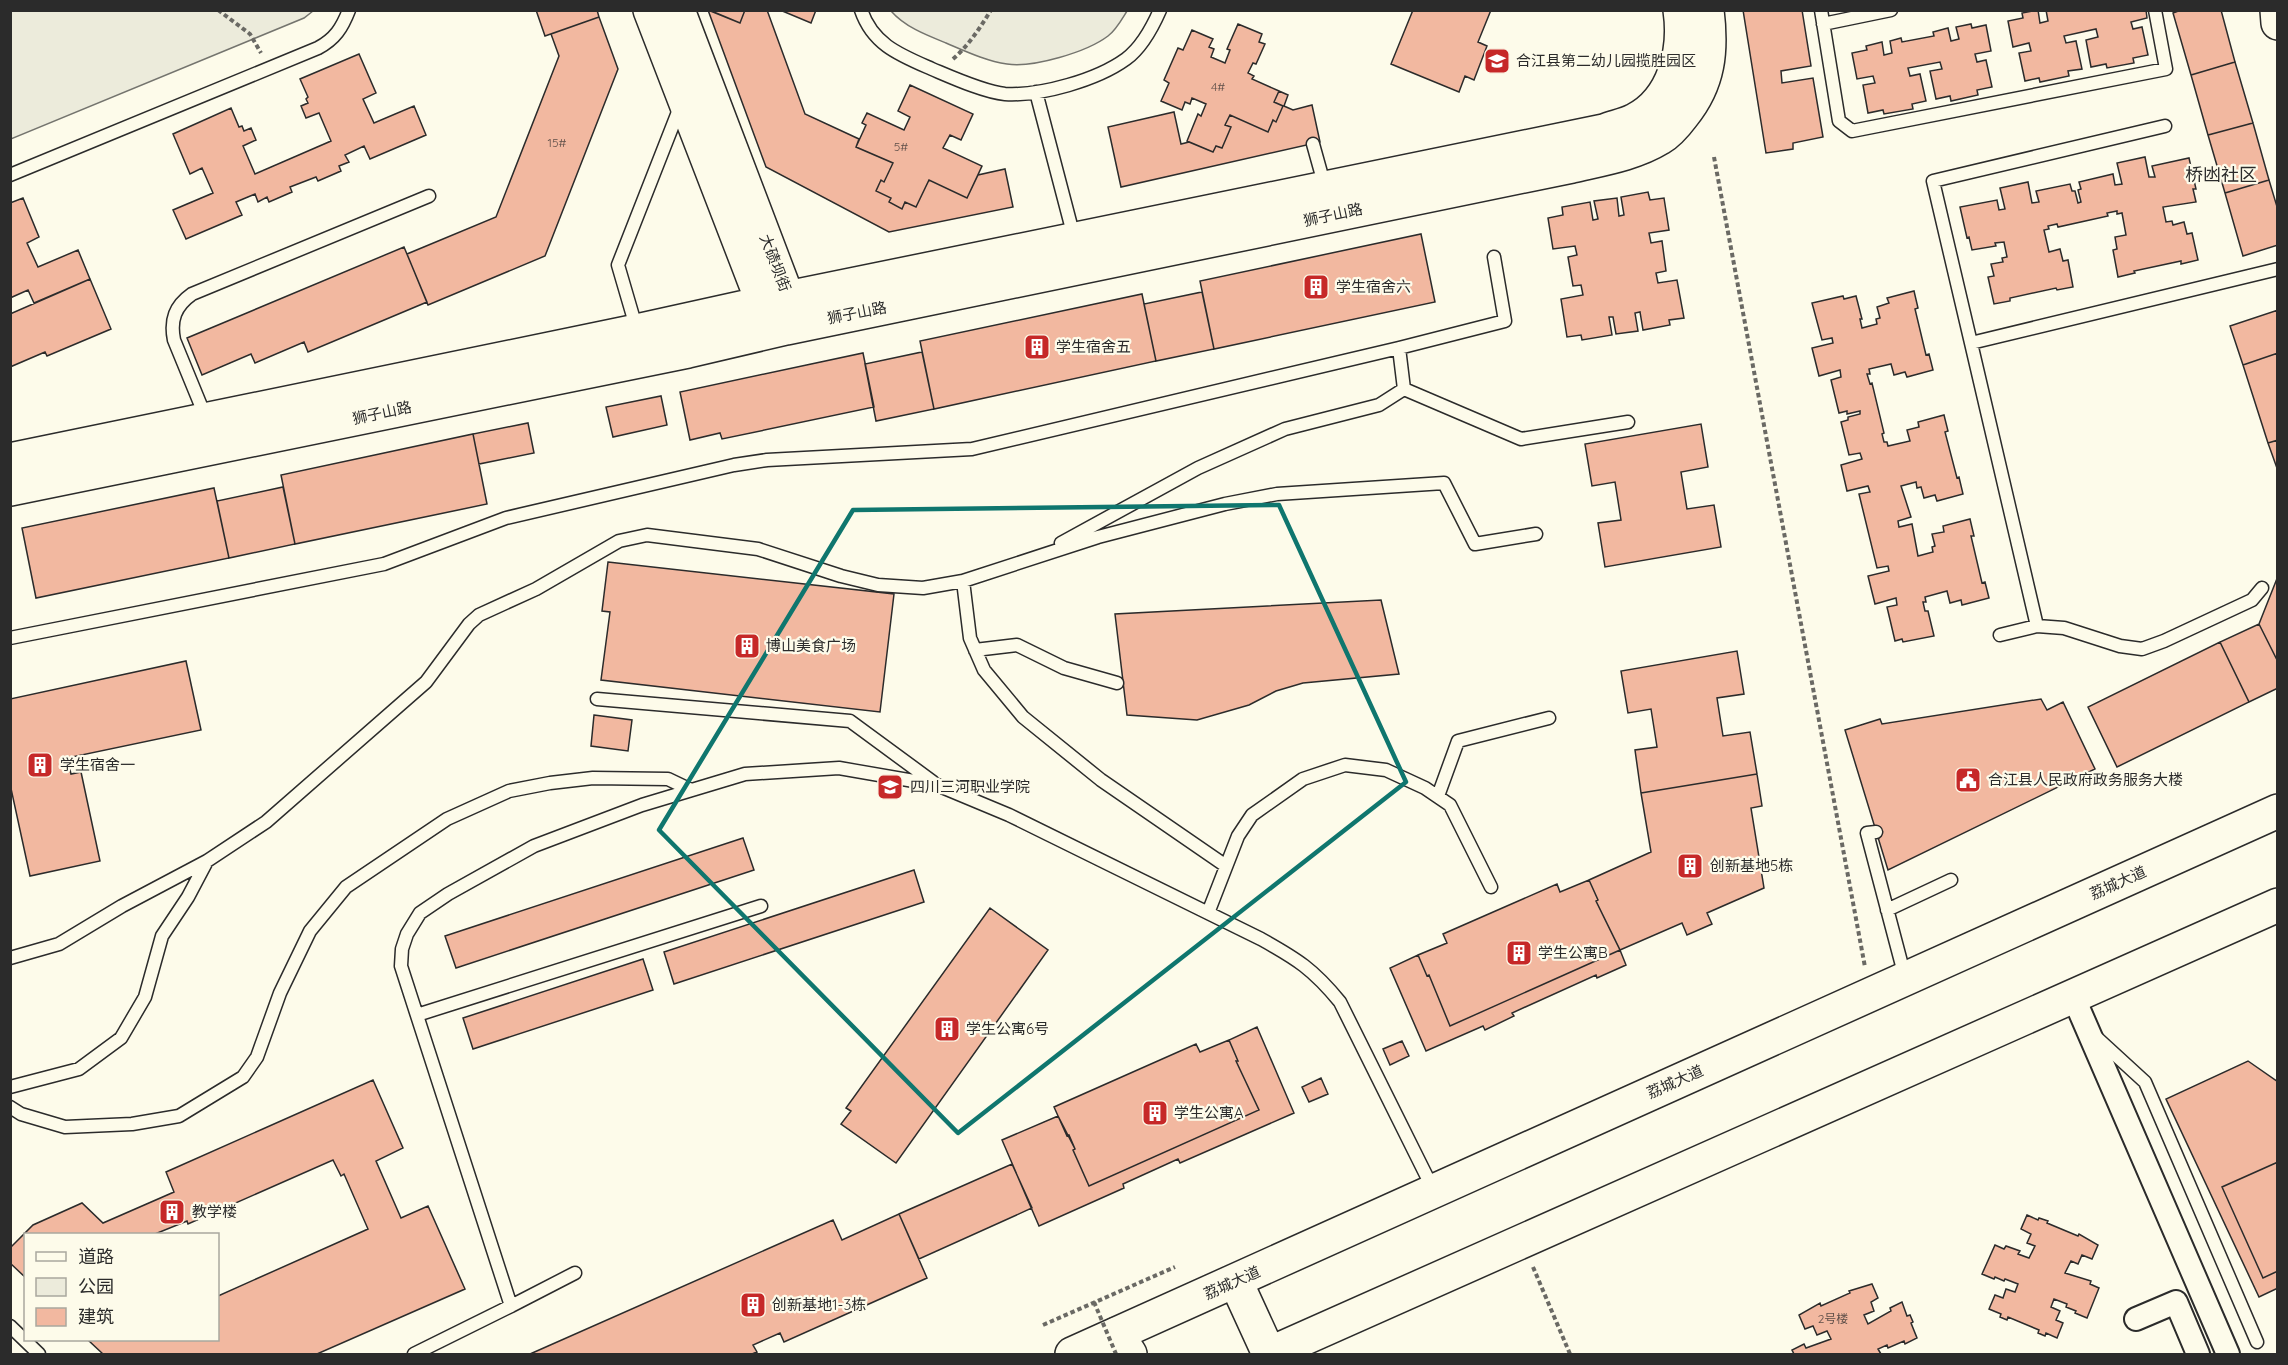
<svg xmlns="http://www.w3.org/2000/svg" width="2288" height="1365" viewBox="0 0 2288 1365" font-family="Quicksand,'Noto Sans SC',sans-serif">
<rect width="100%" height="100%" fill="#fdfbea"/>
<path fill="#ecebdb" stroke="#74746e" stroke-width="1.5" d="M11,10H313V11L304,18L11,139Z
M891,11H1127C1122,19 1116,30 1108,36C1087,52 1033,68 1007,64C986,61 965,51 946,43C926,35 905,27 891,11Z"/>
<path fill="#f2b8a0" stroke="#2b2b2b" stroke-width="1.5" d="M536,10H597L599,17L545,36Z
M708,10L740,23L745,10H767L805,114L859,139L856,147L893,163L884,182L881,180L876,191L891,198L889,202L902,209L905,202L916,207L929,180L967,198L978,175L1005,169L1013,207L889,232L766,167Z
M709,10H745L740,23Z
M780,10H816L811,23Z
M1413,10H1491L1478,42L1487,46L1474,80L1465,76L1459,92L1391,64Z
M1743,10H1802L1811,66L1781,71L1782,83L1813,78L1823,137L1793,143V149L1766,153Z
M2038,10L2040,23L2048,21L2046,10H2146L2147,18L2131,22L2133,29L2142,27L2148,55L2133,58L2134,63L2107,68L2106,64L2091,67L2086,40L2098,37L2096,29L2064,36L2066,43L2076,41L2082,69L2068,71L2069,76L2040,82L2039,78L2025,81L2019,53L2031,51L2029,43L2013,47L2008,21L2023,18L2022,13Z
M2181,10H2221L2235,62L2191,75L2173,13Z
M599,17L618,69L545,256L428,305L407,254L496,217L559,56L551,34Z
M1238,24L1262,34L1259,42L1265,44L1256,64L1253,63L1248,73L1254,76L1252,79L1279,91L1274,102L1283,106L1276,122L1273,120L1268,132L1230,115L1225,125L1231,127L1222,148L1216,146L1213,152L1187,141L1198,114L1201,116L1206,104L1192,98L1190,104L1185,102L1182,110L1161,101L1169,83L1164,80L1178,48L1183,50L1192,30L1213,39L1209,47L1214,49L1211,57L1225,63L1230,50L1227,49Z
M1971,24L1972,28L1986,25L1991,51L1975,54L1977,62L1986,60L1992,87L1977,90L1978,95L1951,101L1950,96L1936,99L1930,71L1942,69L1940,62L1908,68L1910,76L1920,74L1926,101L1912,104L1913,109L1884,114L1883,110L1868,113L1863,85L1875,83L1873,76L1857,79L1852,53L1867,50L1866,46L1882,42L1884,55L1892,53L1890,41L1901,38L1902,42L1934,36L1933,32L1948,28L1951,41L1959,39L1956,27Z
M359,54L376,93L363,99L374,123L414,106L426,135L370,159L364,146L345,155L349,162L339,166L341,171L318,181L316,177L290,187L292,192L269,202L267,197L258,202L255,194L236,202L242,215L186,239L173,210L213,193L202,168L190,174L173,134L231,108L239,127L242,126L244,131L251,128L256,140L243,146L255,174L331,141L319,113L306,118L301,106L308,103L306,99L308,97L300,79Z
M2235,62L2253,123L2208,135L2191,75Z
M910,85L973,114L961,140L950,135L943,148L982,166L967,198L929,180L916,207L905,202L902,209L889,202L891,198L876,191L881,180L884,182L893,163L856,147L866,125L862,123L867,113L904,130L910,117L898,111Z
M1279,91L1288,95L1284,106L1293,110L1312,105L1320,142L1121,187L1108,127L1174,112L1181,144L1189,142L1213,152L1216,146L1222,148L1231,127L1225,125L1230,115L1268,132L1273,120L1276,122L1283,106L1274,102Z
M2253,123L2269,180L2225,193L2208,135Z
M2145,157L2149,177H2155L2152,166L2189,158L2196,189H2193L2196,202L2163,207L2166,222L2172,221L2173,225L2184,222L2187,234L2192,233L2198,260L2181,264V261L2134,271L2135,273L2118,277L2113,250L2117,249L2115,237L2126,235L2122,213L2117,214V211L2107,213L2108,216L2058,227L2057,224L2048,226L2049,229L2044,230L2049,252L2060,249L2063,261L2068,260L2073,287L2057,290L2056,288L2010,298V301L1994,304L1988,277L1994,276L1991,264L2003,262L2002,258L2007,257L2004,242L1995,243L1996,246L1972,250L1969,237L1967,238L1960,207L1997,200L1999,210L2005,209L2000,188L2028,182L2032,203L2039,202L2036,191L2070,184L2072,191H2075L2078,203L2081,202L2078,190L2081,189L2079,182L2113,174L2115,185L2122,184L2117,163Z
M2269,180L2278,210V245L2243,256L2225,193Z
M1648,192L1650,200L1664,198L1669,230L1649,233L1651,243L1662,241L1666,271L1656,273L1658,283L1677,280L1684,318L1669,320L1670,325L1643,330L1640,312L1635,313L1638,331L1616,334L1613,317H1609L1612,335L1582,340L1581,335L1567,337L1561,299L1583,295L1581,285L1573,286L1568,257L1577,255L1575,246L1553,249L1548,218L1563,215L1562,207L1590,202L1593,220L1598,219L1594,201L1617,198L1619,216L1624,215L1621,197Z
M23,198L39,237L27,243L38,267L78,250L90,279L34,303L28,290L10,298V203Z
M1421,234L1435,302L1214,349L1200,281Z
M404,247L427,302L308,352L304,342L255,363L251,354L202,375L187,338Z
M90,279L111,329L47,356L45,352L10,367V314Z
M1914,291L1918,308L1915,309L1926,355L1929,354L1933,370L1907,377L1905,372L1894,375L1891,364L1869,369L1870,374H1867L1870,384L1872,383L1884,433L1882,434L1884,442H1887L1888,446L1910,441L1907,430L1919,427L1918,422L1944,415L1948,431L1945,432L1957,478L1959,477L1963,494L1937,501L1935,495L1924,498L1921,487L1917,488L1916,482L1901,486L1911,517L1898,521L1899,527L1912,524L1918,556L1933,552L1932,547L1935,546L1932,534L1944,532L1943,526L1970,519L1974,536H1971L1982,583L1985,582L1989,598L1962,605L1961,600L1950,603L1947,591L1925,597L1926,602H1923L1925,611H1928L1934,636L1903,642L1902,639L1895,641L1887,607L1897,605L1896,598L1875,604L1868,576L1889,571L1888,566L1877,568L1859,494L1870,492L1868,486L1847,491L1841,465L1862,459L1860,453L1849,455L1841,422L1848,420V417L1860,414V411L1847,414V411L1839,413L1831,380L1841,377L1840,370L1819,376L1812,348L1833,343L1832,338L1822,340L1812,303L1843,296L1844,299L1856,296L1862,319H1860L1862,328L1877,324L1876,319L1880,318L1877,307L1889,303L1887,298Z
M1202,292L1214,349L1156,361L1144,304Z
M1142,294L1156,361L934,409L920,341Z
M2278,310V353L2243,365L2230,326Z
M922,352L934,409L876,421L865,364Z
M863,353L874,407L722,439L720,433L690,440L680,392Z
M2278,353V440L2268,443L2243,365Z
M661,396L667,425L613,437L606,407Z
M528,423L534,453L479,464L473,434Z
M1701,424L1708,467L1681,472L1687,509L1714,505L1721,547L1605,567L1598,523L1621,520L1615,482L1592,486L1585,444Z
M473,434L487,504L295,544L281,475Z
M2278,440V471L2268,443Z
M283,487L295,544L229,558L217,501Z
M214,488L229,558L36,598L22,528Z
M608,562L894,594L880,712L601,680L610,612L602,611Z
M2278,576V662L2259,624Z
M1381,600L1399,674L1303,683L1276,691L1249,705L1197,720L1127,715L1115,614Z
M2259,624L2278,662V688L2249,702L2220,642Z
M2220,642L2249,702L2117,767L2088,707Z
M1737,651L1744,694L1717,698L1723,736L1750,732L1757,774L1641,793L1635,750L1657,747L1651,709L1628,713L1621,671Z
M186,661L201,730L67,758L71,774L81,772L100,861L30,876L10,784V699Z
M2041,699L2047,710L2063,702L2095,769L1888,870L1845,730L1880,719L1882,724Z
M594,715L632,720L628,751L591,746Z
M1757,774L1762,806L1751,808L1764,888L1707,913L1712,924L1687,935L1682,923L1620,950L1596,901L1598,900L1589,880L1651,852L1641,793Z
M743,838L754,870L456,968L445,936Z
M914,870L924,902L674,984L664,952Z
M1589,880L1598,900L1596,901L1620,950L1450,1026L1429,975L1427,976L1418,955L1447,943L1443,934L1557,884L1560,892Z
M990,908L1048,950L896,1163L841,1124L851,1111L846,1108Z
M1620,950L1626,965L1597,978L1596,975L1512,1013L1514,1016L1485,1030L1483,1026L1426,1051L1390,968L1418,955L1427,976L1429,975L1450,1026Z
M643,959L653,990L473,1049L463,1018Z
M1257,1027L1294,1113L1180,1163L1178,1159L1123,1184L1124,1188L1039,1226L1002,1140L1058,1116L1075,1149L1073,1150L1089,1186L1259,1110L1236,1061H1238L1229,1040Z
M1229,1040L1238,1061H1236L1259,1110L1089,1186L1073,1150L1075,1149L1069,1135L1067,1136L1054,1107L1196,1044L1200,1052Z
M1402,1041L1409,1056L1390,1065L1383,1049Z
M2248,1061L2278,1082V1288L2259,1297L2166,1099Z
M1321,1078L1328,1094L1309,1102L1302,1087Z
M373,1080L403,1148L376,1161L401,1218L428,1206L465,1289L317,1354H103L88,1340H218V1296L368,1229L344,1174L341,1176L333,1160L188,1224L187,1221L155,1234H26V1278L10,1263V1248L33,1225L82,1203L103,1223L174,1192L166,1172Z
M2278,1162V1271L2263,1278L2222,1187Z
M1012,1164L1032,1208L919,1259L899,1214Z
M899,1214L927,1278L784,1342L780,1333L753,1345L757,1352L752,1354H530L833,1220L842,1240Z
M2027,1215L2038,1220L2039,1218L2048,1221L2047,1223L2078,1236L2079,1234L2098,1245L2092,1259L2082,1255L2078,1264L2071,1261L2065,1273L2091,1281L2090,1284L2099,1288L2087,1318L2075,1313L2076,1311L2066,1307L2067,1304L2054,1299L2051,1307L2060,1311L2056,1320L2063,1323L2057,1338L2046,1333L2045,1336L2038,1333L2039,1330L2008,1317L2007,1320L2000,1317L2001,1314L1989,1309L1995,1295L2003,1298L2006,1289L2015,1292L2018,1284L2005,1279L2004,1281L1995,1277L1994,1279L1982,1274L1995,1245L2004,1249L2006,1246L2020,1251L2018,1254L2029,1258L2035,1246L2027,1243L2031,1234L2021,1229Z
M1872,1284L1878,1298L1871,1302L1874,1311L1864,1315L1868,1324L1891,1311L1890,1308L1902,1302L1907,1316L1910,1315L1913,1322L1911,1323L1917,1338L1905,1344L1904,1341L1888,1348L1887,1345L1878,1349L1881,1354H1794L1792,1350L1804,1344L1806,1348L1831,1339L1827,1331L1817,1335L1813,1326L1805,1329L1799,1315L1820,1303L1821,1306L1850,1293L1849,1291Z"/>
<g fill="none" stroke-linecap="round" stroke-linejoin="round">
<g stroke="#2b2b2b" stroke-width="15">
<path id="lane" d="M861,10C873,45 900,55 932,69C951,77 984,92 1005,94C1041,96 1097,80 1126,59C1141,48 1153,26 1160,10
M1821,10L1839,121L1852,131L2166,69L2155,10
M1823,24L1891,10
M1036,92L1074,237
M1313,144L1325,187
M10,175L318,48C335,39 342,28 349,10
M637,330L618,265L680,107
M1971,343L1933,181L2165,126
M1404,389L1521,439L1628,422
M206,418L174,340C170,320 175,306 192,294L429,196
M1061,543L1198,468L1285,429L1379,405L1404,389L1399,348
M2037,626L1971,343L2278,269
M2000,635L2037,626L2064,628L2120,646L2142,649L2164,641L2252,600L2262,588
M10,638L384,564L506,518L734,465L767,460L972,449L1399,348L1505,321L1494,257
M975,650L1017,645L1064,668L1117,683
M597,699L850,721L933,782
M1438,796L1458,741L1549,718
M1876,832L1867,833L1905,977
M1226,866L1101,780L1023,717L984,670L970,638L963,581L1098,537L1225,504L1277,494L1444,483L1475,544L1536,534
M1887,910L1951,880
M1208,913L1238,836L1252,815L1303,779L1345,765L1386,770L1425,788L1450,805L1491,887
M10,958L59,944L122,906L207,861L266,822L426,682L469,624L479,615L536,589L619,541L647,535L758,549L841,576L878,585L923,588L963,581
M417,1015L761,906
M2097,1038L2145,1082L2257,1342
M10,1087L79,1069L121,1038L145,997L162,936L188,897L207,861
M10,1107L21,1114L65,1127L132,1124L179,1116L243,1077L257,1057L280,993L310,931L346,887L447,819L509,791L550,783L593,778L668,779L691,790
M511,1306L575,1273
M10,1326L39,1354
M414,1354L511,1306L401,966L402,949L407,934L420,913L448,894L534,846L642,805L745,774L839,768L937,785L1009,815L1261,939C1297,959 1313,969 1340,1002L1434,1191"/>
</g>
<g stroke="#2b2b2b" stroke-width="26">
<path id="street" d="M2073,996L2228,1354
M2136,1319L2176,1302L2198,1354"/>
</g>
<g stroke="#2b2b2b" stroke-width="36">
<path id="secondary" d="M650,10L763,303L776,318
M678,10L788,299L786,320
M2277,10L2278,23
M10,460L637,331L763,303L1604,131C1614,127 1626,125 1635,120C1674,100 1686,51 1680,10
M10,489L688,351L786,328L1572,166C1602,159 1634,154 1660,138C1669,133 1677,123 1683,115C1709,83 1712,51 1707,10
M1117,1334L1130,1354"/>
</g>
<g stroke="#2b2b2b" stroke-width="36">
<path id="primary" d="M1236,1282L1269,1354
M1072,1354L2278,811
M1269,1354L2278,905"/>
</g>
<path stroke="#6a6964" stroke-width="4" stroke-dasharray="4.5 3" stroke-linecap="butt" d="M218,10L250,34L261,53
M953,59C969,45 980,28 991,10
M1714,157L1865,967
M1533,1267L1570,1354
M1043,1325L1175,1267"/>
<use href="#lane" stroke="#fdfbea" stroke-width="12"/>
<use href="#street" stroke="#fdfbea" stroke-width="22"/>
<use href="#secondary" stroke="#fdfbea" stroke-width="33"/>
<use href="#primary" stroke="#fdfbea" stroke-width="33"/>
<path stroke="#6a6964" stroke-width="4" stroke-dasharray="4.5 3" stroke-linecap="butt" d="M1094,1302L1116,1354"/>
</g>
<path fill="none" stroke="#0f766e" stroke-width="4.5" stroke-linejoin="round" d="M1279,505L1406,782L958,1133L659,830L853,510Z"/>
<defs>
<g id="school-square" transform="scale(1.35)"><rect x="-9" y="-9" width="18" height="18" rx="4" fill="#c62828" stroke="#fdfbea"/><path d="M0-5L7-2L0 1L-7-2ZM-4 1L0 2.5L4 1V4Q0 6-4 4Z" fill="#fff"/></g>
<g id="building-square" transform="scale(1.35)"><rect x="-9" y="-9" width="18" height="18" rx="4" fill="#c62828" stroke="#fdfbea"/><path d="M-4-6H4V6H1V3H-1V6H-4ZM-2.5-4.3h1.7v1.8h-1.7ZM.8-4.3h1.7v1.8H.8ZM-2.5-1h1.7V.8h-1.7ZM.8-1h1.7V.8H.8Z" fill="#fff"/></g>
<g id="civic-square" transform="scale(1.35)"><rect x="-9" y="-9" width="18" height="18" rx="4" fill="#c62828" stroke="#fdfbea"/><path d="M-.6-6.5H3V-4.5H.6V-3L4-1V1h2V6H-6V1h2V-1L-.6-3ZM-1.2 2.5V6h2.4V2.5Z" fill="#fff"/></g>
<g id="university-square" transform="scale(1.35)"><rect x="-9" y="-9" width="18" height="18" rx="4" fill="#c62828" stroke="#fdfbea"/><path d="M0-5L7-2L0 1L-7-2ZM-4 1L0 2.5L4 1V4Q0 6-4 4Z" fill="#fff"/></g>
</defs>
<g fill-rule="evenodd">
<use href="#school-square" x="1497" y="61"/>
<use href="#building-square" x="1316" y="287"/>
<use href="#building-square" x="1037" y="347"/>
<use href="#building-square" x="747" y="646"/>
<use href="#building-square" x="40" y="765"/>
<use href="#civic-square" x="1968" y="780"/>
<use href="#university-square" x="890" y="787"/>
<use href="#building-square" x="1690" y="866"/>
<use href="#building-square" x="1519" y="953"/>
<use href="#building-square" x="947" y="1029"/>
<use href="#building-square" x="1155" y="1113"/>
<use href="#building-square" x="172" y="1212"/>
<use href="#building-square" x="753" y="1305"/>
</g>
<g text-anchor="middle" stroke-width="4.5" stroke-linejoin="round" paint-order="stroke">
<g font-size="12" fill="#5d4e48">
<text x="1218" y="91">4#</text>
<text x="557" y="147">15#</text>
<text x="901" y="151">5#</text>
<text x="1833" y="1323">2号楼</text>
</g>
<g font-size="15" fill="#2b2b2b" stroke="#fdfbea" text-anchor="start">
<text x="1516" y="66">合江县第二幼儿园揽胜园区</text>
<text x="1336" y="292">学生宿舍六</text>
<text x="1056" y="352">学生宿舍五</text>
<text x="766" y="651">博山美食广场</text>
<text x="60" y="770">学生宿舍一</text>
<text x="1988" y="785">合江县人民政府政务服务大楼</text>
<text x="910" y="792">四川三河职业学院</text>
<text x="1710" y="871">创新基地5栋</text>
<text x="1538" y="958">学生公寓B</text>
<text x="966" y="1034">学生公寓6号</text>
<text x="1174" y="1118">学生公寓A</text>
<text x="192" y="1217">教学楼</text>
<text x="772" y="1310">创新基地1-3栋</text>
</g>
<g font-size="15" fill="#2b2b2b" stroke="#fdfbea">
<text transform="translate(1333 215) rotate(-12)" y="5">狮子山路</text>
<text transform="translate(775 263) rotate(69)" y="5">大碛坝街</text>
<text transform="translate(857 313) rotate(-11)" y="5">狮子山路</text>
<text transform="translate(382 413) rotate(-12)" y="5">狮子山路</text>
<text transform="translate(2118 883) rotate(-24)" y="5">荔城大道</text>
<text transform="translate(1675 1082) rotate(-24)" y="5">荔城大道</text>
<text transform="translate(1232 1283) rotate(-24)" y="5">荔城大道</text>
</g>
<g font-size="18" fill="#2b2b2b" stroke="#fdfbea">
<text x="2221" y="181">桥凼社区</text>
</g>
</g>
<rect width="2288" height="1365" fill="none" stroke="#2b2b2b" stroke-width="24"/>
<rect x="24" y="1233" width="195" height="108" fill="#fdfbea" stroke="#a9a89e" stroke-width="1.5"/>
<rect x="36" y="1252" width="30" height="9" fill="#fdfbea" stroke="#a9a89e" stroke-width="1.5"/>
<text x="78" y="1263" font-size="18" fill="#2b2b2b">道路</text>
<rect x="36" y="1278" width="30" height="18" fill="#ecebdb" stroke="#a9a89e" stroke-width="1.5"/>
<text x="78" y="1293" font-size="18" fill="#2b2b2b">公园</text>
<rect x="36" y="1308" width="30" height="18" fill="#f2b8a0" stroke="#a9a89e" stroke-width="1.5"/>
<text x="78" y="1323" font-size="18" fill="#2b2b2b">建筑</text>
</svg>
